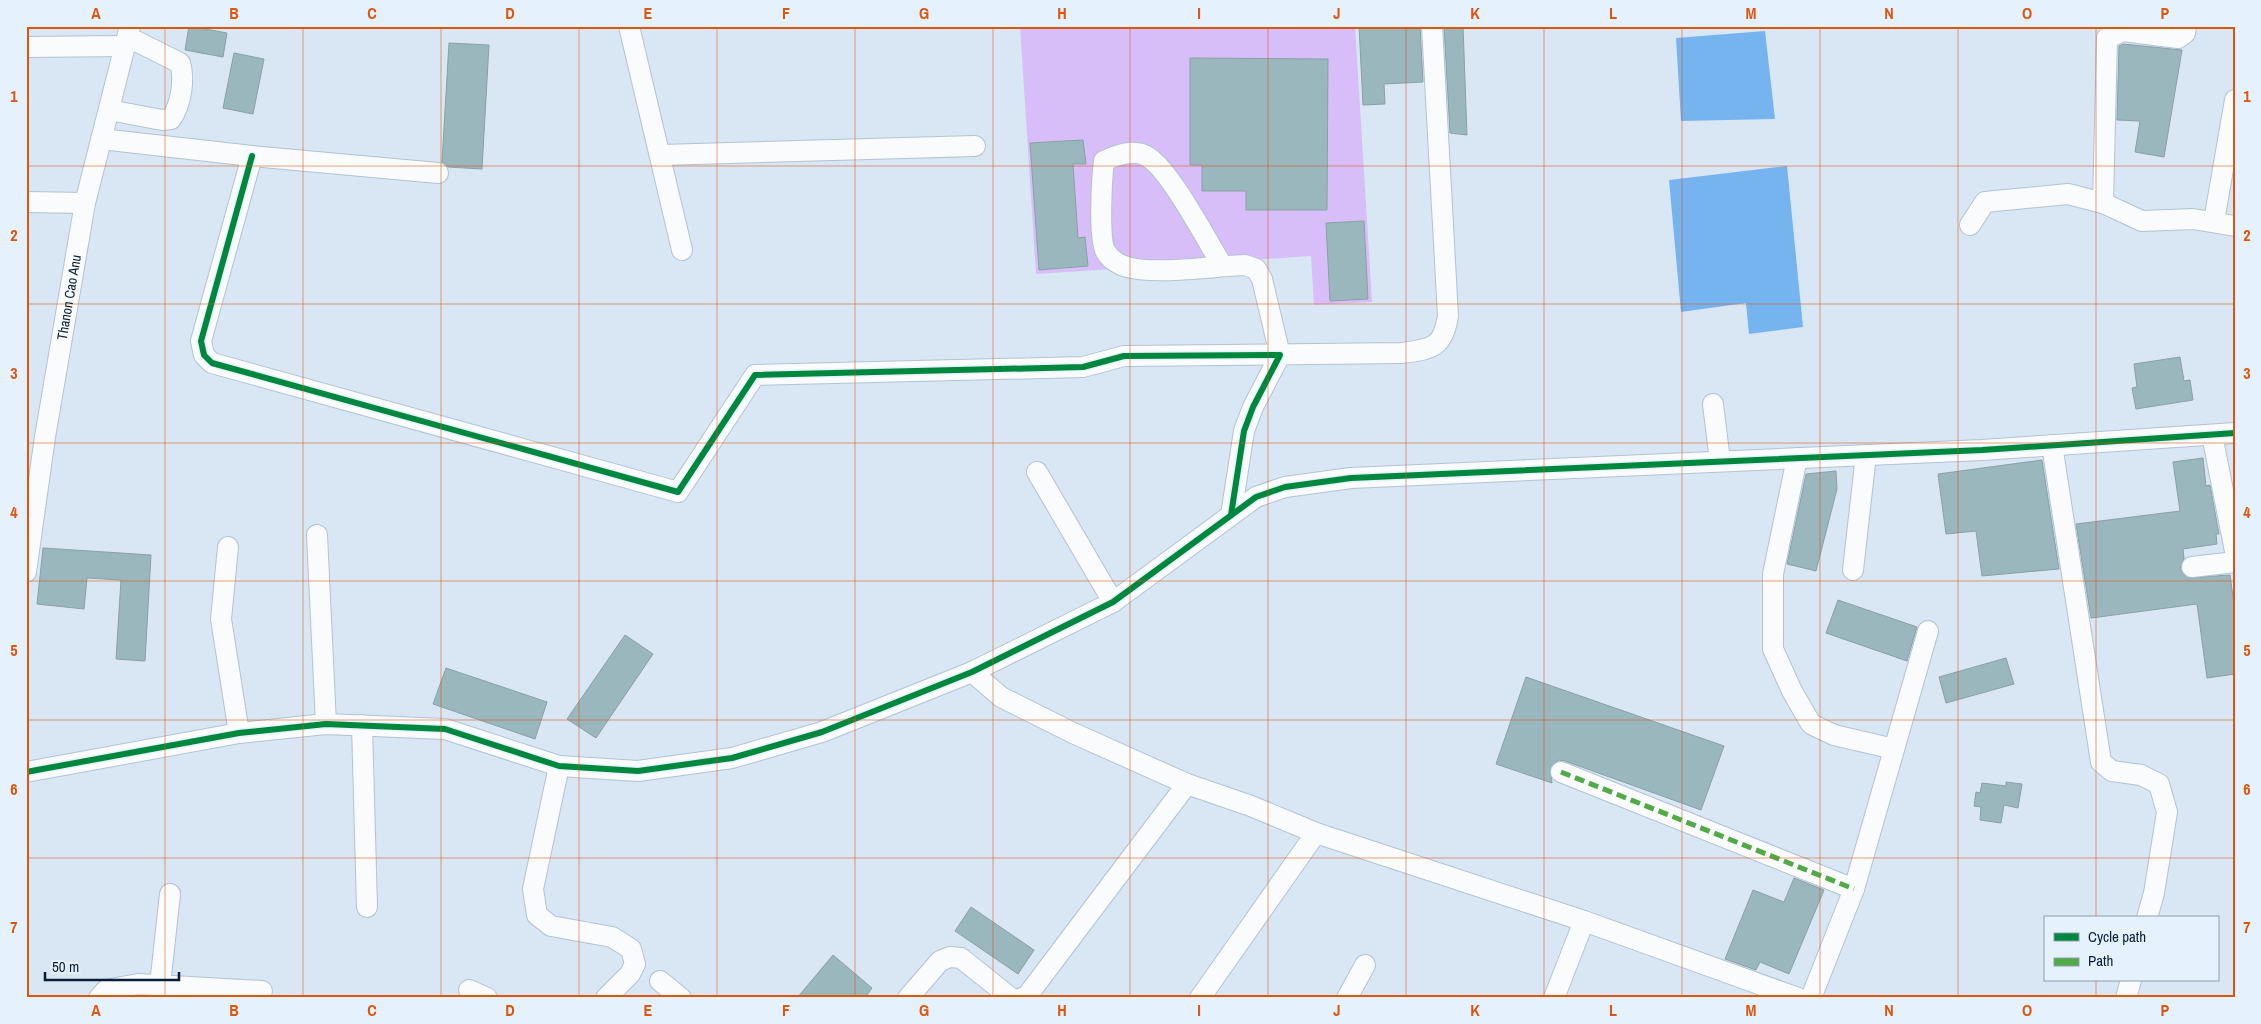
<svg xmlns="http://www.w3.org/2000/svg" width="2261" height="1024" viewBox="0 0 2261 1024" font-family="'Archivo Narrow',sans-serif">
<rect width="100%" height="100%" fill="#d9e6f4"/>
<path fill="#d7bef8" d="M1020,26H1355L1372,302L1314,305L1311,256L1036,274Z"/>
<path fill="#76b4f0" d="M1765,31L1775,119L1681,121L1676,38Z
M1787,166L1803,327L1749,334L1746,303L1681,312L1669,180Z"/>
<path fill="#99b7bc" stroke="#89a1a6" d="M189,26L227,33L223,57L185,50Z
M1359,26H1420L1423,82L1384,84L1385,104L1363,105Z
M1444,26H1463L1467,135L1450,133Z
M449,43L489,45L482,169L448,167L442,162Z
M2123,44L2182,50L2164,157L2135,152L2140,121L2117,120L2119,46Z
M234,53L264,59L253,114L223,108Z
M1190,58L1328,59L1327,210H1246V191H1202V165H1190Z
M1083,140L1086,164H1073L1078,238L1085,237L1088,266L1039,270L1030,143Z
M1364,221L1368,299L1330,301L1326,223Z
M2180,357L2184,381L2190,380L2193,400L2136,409L2132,388L2137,387L2134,364Z
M2203,458L2206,486L2210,485L2219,534H2216L2217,544L2183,549L2184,558L2180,569L2187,578L2230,575L2235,612V674L2207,678L2197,604L2091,618L2076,524L2180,511L2173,462Z
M2042,460L2059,569L1982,576L1976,531L1946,534L1938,474Z
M1836,471L1837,489L1816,571L1787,564L1806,474Z
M43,548L151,555L145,661L116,659L121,580L87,578L84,609L37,604Z
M1838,600L1917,627L1907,661L1826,633Z
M625,635L653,654L596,738L567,719Z
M2006,658L2014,684L1946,703L1939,677Z
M446,668L547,702L535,739L433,704Z
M1526,677L1724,746L1701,810L1565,761L1559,760L1550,767L1552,783L1496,764Z
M2006,782L2022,784L2018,808L2004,805L2001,823L1980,820L1981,807L1974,806L1976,792L1980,793L1982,783L2006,786Z
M1794,878L1824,890L1789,974L1760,962L1756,970L1725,959L1753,890L1784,902Z
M971,907L1034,950L1018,974L955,931Z
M833,955L872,988L865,998H797Z"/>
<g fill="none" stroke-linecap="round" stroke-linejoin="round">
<g stroke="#b2c3d5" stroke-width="22">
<g id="minor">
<path d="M629,26L682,250"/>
<path d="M26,47L125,46"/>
<path d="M109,110L162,120L171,119C181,105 185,79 180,63L128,37"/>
<path d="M101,139L252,156L438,173"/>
<path d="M661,155L975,146"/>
<path d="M252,156L201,341L204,355L212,363L678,492L755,375L1083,367L1124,356L1402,353C1432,349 1443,348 1448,316L1432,26"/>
<path d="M26,202L85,203"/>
<path d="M2103,203L2107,38L2123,31L2178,38L2185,33L2186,26"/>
<path d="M2214,221L2235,100"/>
<path d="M1970,225L1985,202L2068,194L2103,203L2142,221L2193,219L2235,226"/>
<path d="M1222,265C1207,241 1170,170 1148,157C1135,148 1117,155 1104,161C1102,176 1098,241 1106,252C1110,259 1119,265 1127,267C1155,275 1214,266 1245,265L1256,269L1262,279L1280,355L1253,407L1244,431L1231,515"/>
<path d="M1713,404L1720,461"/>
<path d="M2212,435L2235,551"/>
<path d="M2052,445L2101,762L2112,771L2141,775L2159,784L2167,812L2154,893L2147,918"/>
<path d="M1797,458L1773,574V649L1792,691L1811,724L1834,735L1894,749"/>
<path d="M1037,472L1113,602"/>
<path d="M317,535L326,724"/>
<path d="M228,547L221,619L239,733"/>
<path d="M2192,567L2235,562"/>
<path d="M1853,570L1866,455"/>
<path id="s1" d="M26,572L45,437L85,203L130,26"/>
<path d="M972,672L1001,697L1073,733L1187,784L1251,806L1316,833L1584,921L1798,998"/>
<path d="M362,725L367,907"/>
<path d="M559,766L533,889L537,915L551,926L612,937L631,949L635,964L630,974L606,998"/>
<path d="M26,772L239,733L326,724L445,729L559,766L638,771L732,758L822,732L972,672L1113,602L1256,497L1285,487L1351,478L1982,450L2235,433"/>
<path d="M1561,772L1854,889"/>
<path d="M660,981L681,998"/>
<path d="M160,985L170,894"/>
<path d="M469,990L487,998"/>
<path d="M99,998L106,990L138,984L262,991"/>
<path d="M908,998L940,961L950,957L961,958L1011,998"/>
<path d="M1022,998L1027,996L1187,784"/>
<path d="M1200,998L1316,833"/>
<path d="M1347,998L1365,965"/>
<path d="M1554,998L1584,921"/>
<path d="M1811,998L1854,889L1928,631"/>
<path d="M2126,998L2131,980"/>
</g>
</g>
<use href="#minor" stroke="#f9fbfd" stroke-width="20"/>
<path stroke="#50aa45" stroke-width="5" stroke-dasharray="10 5" stroke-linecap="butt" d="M1561,772L1854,889"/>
<g stroke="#e6f1fe" stroke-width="9">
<path id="cycleway" d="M252,156L201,341L204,355L212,363L678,492L755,375L1083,367L1124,356L1280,355L1253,407L1244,431L1231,515
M26,772L239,733L326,724L445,729L559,766L638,771L732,758L822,732L972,672L1113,602L1256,497L1285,487L1351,478L1982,450L2235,433"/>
</g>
<use href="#cycleway" stroke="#00873e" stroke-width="6"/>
</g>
<path fill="none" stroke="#dd560e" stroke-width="1" stroke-opacity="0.55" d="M165,26V998M303,26V998M441,26V998M579,26V998M717,26V998M855,26V998M993,26V998M1130,26V998M1268,26V998M1406,26V998M1544,26V998M1682,26V998M1820,26V998M1958,26V998M2096,26V918M26,166H2235M26,304H2235M26,443H2235M26,581H2235M26,720H2235M26,858H2235M2096,980V998"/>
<g text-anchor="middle" stroke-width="5" stroke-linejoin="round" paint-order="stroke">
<g font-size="14" fill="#081f37" stroke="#e6f1fe">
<text dy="5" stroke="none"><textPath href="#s1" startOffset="278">Thanon Cao Anu</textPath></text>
</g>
</g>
<rect width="2261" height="1024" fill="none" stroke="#e6f1fe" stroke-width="55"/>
<rect x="2044" y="916" width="175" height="65" fill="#e6f1fe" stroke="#8d9dae"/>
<rect x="2054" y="933" width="25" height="8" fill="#00873e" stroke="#8d9dae"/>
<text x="2088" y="942" font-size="15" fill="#081f37">Cycle path</text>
<rect x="2054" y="958" width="25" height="8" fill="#50aa45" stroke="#8d9dae"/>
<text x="2088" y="966" font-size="15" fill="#081f37">Path</text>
<path d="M45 972v8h134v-8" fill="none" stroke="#081f37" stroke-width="2.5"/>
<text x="52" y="972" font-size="15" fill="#081f37" stroke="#e6f1fe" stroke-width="4" paint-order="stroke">50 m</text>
<rect x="28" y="28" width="2206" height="968" fill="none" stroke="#dd560e" stroke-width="2"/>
<g font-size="16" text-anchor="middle" font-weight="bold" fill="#dd560e">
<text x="96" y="19">A</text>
<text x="234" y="19">B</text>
<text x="372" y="19">C</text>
<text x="510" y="19">D</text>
<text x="648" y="19">E</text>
<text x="786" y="19">F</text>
<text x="924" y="19">G</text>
<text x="1062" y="19">H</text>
<text x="1199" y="19">I</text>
<text x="1337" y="19">J</text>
<text x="1475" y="19">K</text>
<text x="1613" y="19">L</text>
<text x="1751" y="19">M</text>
<text x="1889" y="19">N</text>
<text x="2027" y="19">O</text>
<text x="2165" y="19">P</text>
<text x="14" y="102">1</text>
<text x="2247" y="102">1</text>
<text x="14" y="241">2</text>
<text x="2247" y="241">2</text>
<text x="14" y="379">3</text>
<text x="2247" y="379">3</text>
<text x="14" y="518">4</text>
<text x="2247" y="518">4</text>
<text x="14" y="656">5</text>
<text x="2247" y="656">5</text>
<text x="14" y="795">6</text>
<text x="2247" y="795">6</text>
<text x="14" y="933">7</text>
<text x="2247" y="933">7</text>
<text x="96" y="1016">A</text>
<text x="234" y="1016">B</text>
<text x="372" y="1016">C</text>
<text x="510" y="1016">D</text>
<text x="648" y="1016">E</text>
<text x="786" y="1016">F</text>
<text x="924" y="1016">G</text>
<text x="1062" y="1016">H</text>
<text x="1199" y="1016">I</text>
<text x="1337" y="1016">J</text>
<text x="1475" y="1016">K</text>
<text x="1613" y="1016">L</text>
<text x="1751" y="1016">M</text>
<text x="1889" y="1016">N</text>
<text x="2027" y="1016">O</text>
<text x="2165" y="1016">P</text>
</g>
</svg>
